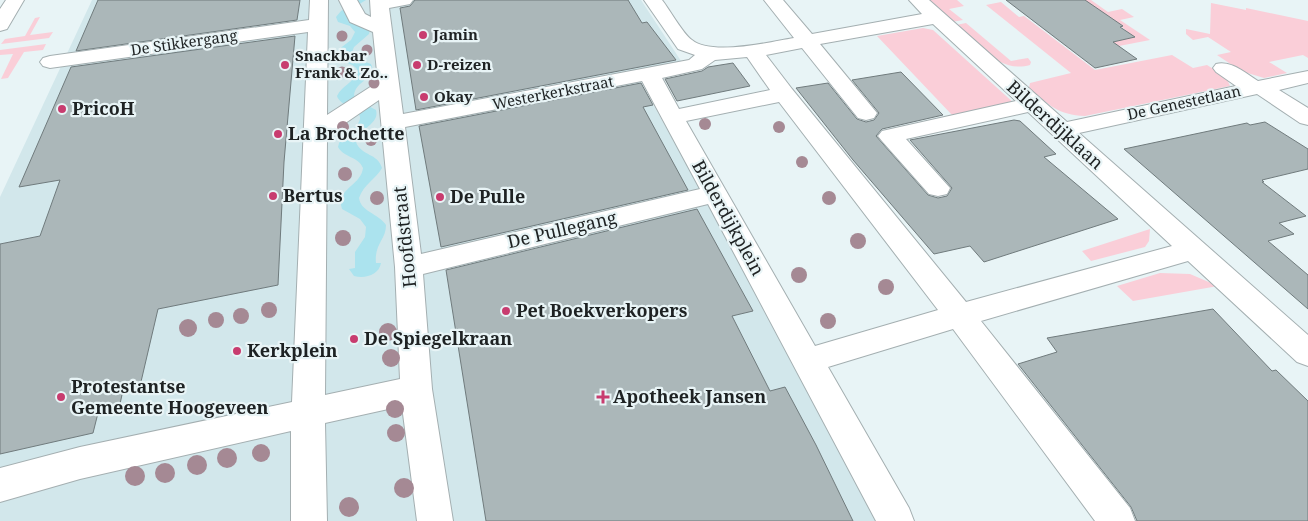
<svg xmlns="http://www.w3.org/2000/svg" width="1308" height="521" viewBox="0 0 1308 521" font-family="'Noto Serif',serif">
<rect width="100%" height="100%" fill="#e8f4f6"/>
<path fill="#d2e7eb" d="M92,0H641L683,64L636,74L887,521H0V197Z"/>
<path fill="#faced8" d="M928,0H957L964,6L949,9L963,20L952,22Z
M1079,0H1091L1108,12L1122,9L1134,17L1120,20L1150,40L1119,46L1113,42L1134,37L1106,14L1101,15Z
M1001,2L1019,17L1024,16L1095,70L1172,55L1193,68L1207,65L1226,77L1230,86L1085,116C1058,115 1049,105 1029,88L1030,83L1071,73L986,5Z
M1211,3L1246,10V8L1308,21V58L1303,55L1269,62L1287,73L1264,78L1241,71L1217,55L1231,52L1208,37L1193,40L1186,34V29L1210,34Z
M40,17L30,35L53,32L49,38L1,44L5,39L25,36L35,18Z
M966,23L1011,61L1028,58L1031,62L1030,65C999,74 977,43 956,25Z
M923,28L933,30L1015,104L953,116L877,36Z
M46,44L43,50L24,52L8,78L1,79L13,54L0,55V50Z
M1150,229L1149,241L1145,247L1091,261L1082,251Z
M1160,273L1190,274L1218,286L1133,301L1117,286Z"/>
<path fill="#abe3ee" d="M355,0H366L348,11L370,30L369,34L354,47L352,52L357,59L371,64L373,70C369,81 356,82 354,95L357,100L376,110C380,124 359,128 356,142C361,156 378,153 382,168C375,180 364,184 359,198C361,212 378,213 386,225C386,240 374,244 376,263H381C379,275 365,279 354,276L349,269L355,268V252L365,237L366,227L360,219L342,209C335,189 361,186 363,168C358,156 344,158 338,147C340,136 349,134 356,126C371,109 340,108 337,96C342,85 354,83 358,71C354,62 343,64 337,56L338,50L351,40L355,32L350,26L338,22L336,17L341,11L356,3Z"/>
<path fill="#abb7b9" stroke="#707b7d" d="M98,0H300L297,20L76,51Z
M415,0H628L642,23L647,22L676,60L416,110L400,8L410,6Z
M1006,0H1085L1123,26L1120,27L1135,37L1113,42L1137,59L1095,68Z
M295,36L284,162L278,285L158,309L140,386L123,390L120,404L99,409L93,433L0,454V244L40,236L60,180L19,187L71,67Z
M733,63L750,86L677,101L665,79L702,71L708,67Z
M901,72L943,115L882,129L876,136L928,195L938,198L947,196L952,188L910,140L1014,120L1020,121L1056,154L1044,157L1118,219L984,262L970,246L934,254L853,160L796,88L828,83L857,119L866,122L874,120L879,113L852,80Z
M641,83L653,105L643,107L688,190L441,247L419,126Z
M1265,122L1308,149V169L1262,180L1264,182H1262L1306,216L1279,223L1294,234L1268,241L1308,275V309L1124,149L1247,123L1250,125Z
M697,209L753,311L732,316L770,391L785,387L816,445L853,521H486L446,270Z
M1213,309L1272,371L1276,370L1308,401V521H1137L1131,507L1018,364L1057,352L1047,338Z"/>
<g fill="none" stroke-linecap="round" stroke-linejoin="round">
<g stroke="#a4afb1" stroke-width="2">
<path id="minor" d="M6,0H24L7,29L0,31V9Z
M310,0H328L327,115L378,82L373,32L350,22L339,0H357L365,14L371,17L370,0H413L410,4L389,8L403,114L689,60L695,55L678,49L644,0H662C670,10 683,34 692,40C711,56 770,42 794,38L764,0H783L812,34L922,14L909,0H929L1067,122L1236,86L1216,72L1213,68L1216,64C1231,60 1245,73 1258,81L1308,71V83L1279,90L1308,108V125L1300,123L1257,94L1079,133L1308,335V366L1297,362L1188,261L981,321L1130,508L1135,521H1095L953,329L828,367L909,508L914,521H876L708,204L423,274L432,389L453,521H417L402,406L325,423L327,521H291V431L80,479L0,502V468L80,447L292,402L308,32L50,68L43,66L40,62L43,58L50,56L309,20ZM933,24L1016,101L882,131L878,136L882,141L929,194L938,196L947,194L950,188L906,139L1028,112L1172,246L966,302L792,89L766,55L802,48L858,118L866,120L874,118L877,113L820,44ZM747,57L770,90L679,109L662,78L702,69L715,60ZM642,81L700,189L421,254L405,127ZM379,100L395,267L400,379L325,395L327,140L344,124ZM779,102L938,310L815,346L686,121Z"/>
</g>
<use href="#minor" fill="#fff" fill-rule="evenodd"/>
</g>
<g fill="#a58994">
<circle cx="342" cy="36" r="5.5"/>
<circle cx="367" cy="50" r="5.5"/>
<circle cx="342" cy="72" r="5.5"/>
<circle cx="374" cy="83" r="5.5"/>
<circle cx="705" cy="124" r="6"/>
<circle cx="343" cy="127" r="6"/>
<circle cx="779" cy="127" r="6"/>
<circle cx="371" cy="140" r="6"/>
<circle cx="802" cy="162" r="6"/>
<circle cx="345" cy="174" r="7"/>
<circle cx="377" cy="198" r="7"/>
<circle cx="829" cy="198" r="7"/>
<circle cx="343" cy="238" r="8"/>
<circle cx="858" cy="241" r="8"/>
<circle cx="799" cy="275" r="8"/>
<circle cx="886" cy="287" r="8"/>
<circle cx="269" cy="310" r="8"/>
<circle cx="241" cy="316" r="8"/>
<circle cx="216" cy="320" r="8"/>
<circle cx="828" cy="321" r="8"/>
<circle cx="188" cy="328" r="9"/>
<circle cx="388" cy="332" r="9"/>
<circle cx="391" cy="358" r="9"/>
<circle cx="395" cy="409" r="9"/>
<circle cx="396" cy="433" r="9"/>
<circle cx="261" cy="453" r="9"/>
<circle cx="227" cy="458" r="10"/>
<circle cx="197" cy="465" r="10"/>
<circle cx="165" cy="473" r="10"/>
<circle cx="135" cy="476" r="10"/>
<circle cx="404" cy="488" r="10"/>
<circle cx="349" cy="507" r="10"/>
</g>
<g fill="#c83c6f" stroke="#e8f4f6" stroke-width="2">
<circle cx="423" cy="35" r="5"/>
<circle cx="285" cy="65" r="5"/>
<circle cx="417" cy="65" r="5"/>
<circle cx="424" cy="97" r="5"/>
<circle cx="62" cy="109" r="5"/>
<circle cx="278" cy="134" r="5"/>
<circle cx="273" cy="196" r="5"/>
<circle cx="440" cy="197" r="5"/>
<circle cx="506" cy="311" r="5"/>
<circle cx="354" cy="339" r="5"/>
<circle cx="237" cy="351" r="5"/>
<circle cx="61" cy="397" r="5"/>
<path d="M600.5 389.5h5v5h5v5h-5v5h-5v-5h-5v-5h5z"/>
</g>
<g text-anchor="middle" stroke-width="4.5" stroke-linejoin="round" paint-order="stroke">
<g font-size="15" font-weight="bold" fill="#1e2223" stroke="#e8f4f6" text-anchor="start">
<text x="433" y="40">Jamin</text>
<text x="295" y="61">Snackbar<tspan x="295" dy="17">Frank &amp; Zo..</tspan></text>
<text x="427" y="70">D-reizen</text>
<text x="434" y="102">Okay</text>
</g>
<g font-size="15" fill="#1e2223" stroke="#e8f4f6">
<text transform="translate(184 43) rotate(-8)" y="5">De Stikkergang</text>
<text transform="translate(553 93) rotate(-11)" y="5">Westerkerkstraat</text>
<text transform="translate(1184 103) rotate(-12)" y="5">De Genestetlaan</text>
</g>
<g font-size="18" font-weight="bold" fill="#1e2223" stroke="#e8f4f6" text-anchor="start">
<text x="72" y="115">PricoH</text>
<text x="288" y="140">La Brochette</text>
<text x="283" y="202">Bertus</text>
<text x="450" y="203">De Pulle</text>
<text x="516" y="317">Pet Boekverkopers</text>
<text x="364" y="345">De Spiegelkraan</text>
<text x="247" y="357">Kerkplein</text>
<text x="71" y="393">Protestantse<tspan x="71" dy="21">Gemeente Hoogeveen</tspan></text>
<text x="613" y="403">Apotheek Jansen</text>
</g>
<g font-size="18" fill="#1e2223" stroke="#e8f4f6">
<text transform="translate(1055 125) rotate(42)" y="6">Bilderdijklaan</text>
<text transform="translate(728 218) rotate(61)" y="6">Bilderdijkplein</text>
<text transform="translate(562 230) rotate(-13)" y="6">De Pullegang</text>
<text transform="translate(405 237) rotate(-96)" y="6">Hoofdstraat</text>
</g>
</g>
</svg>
